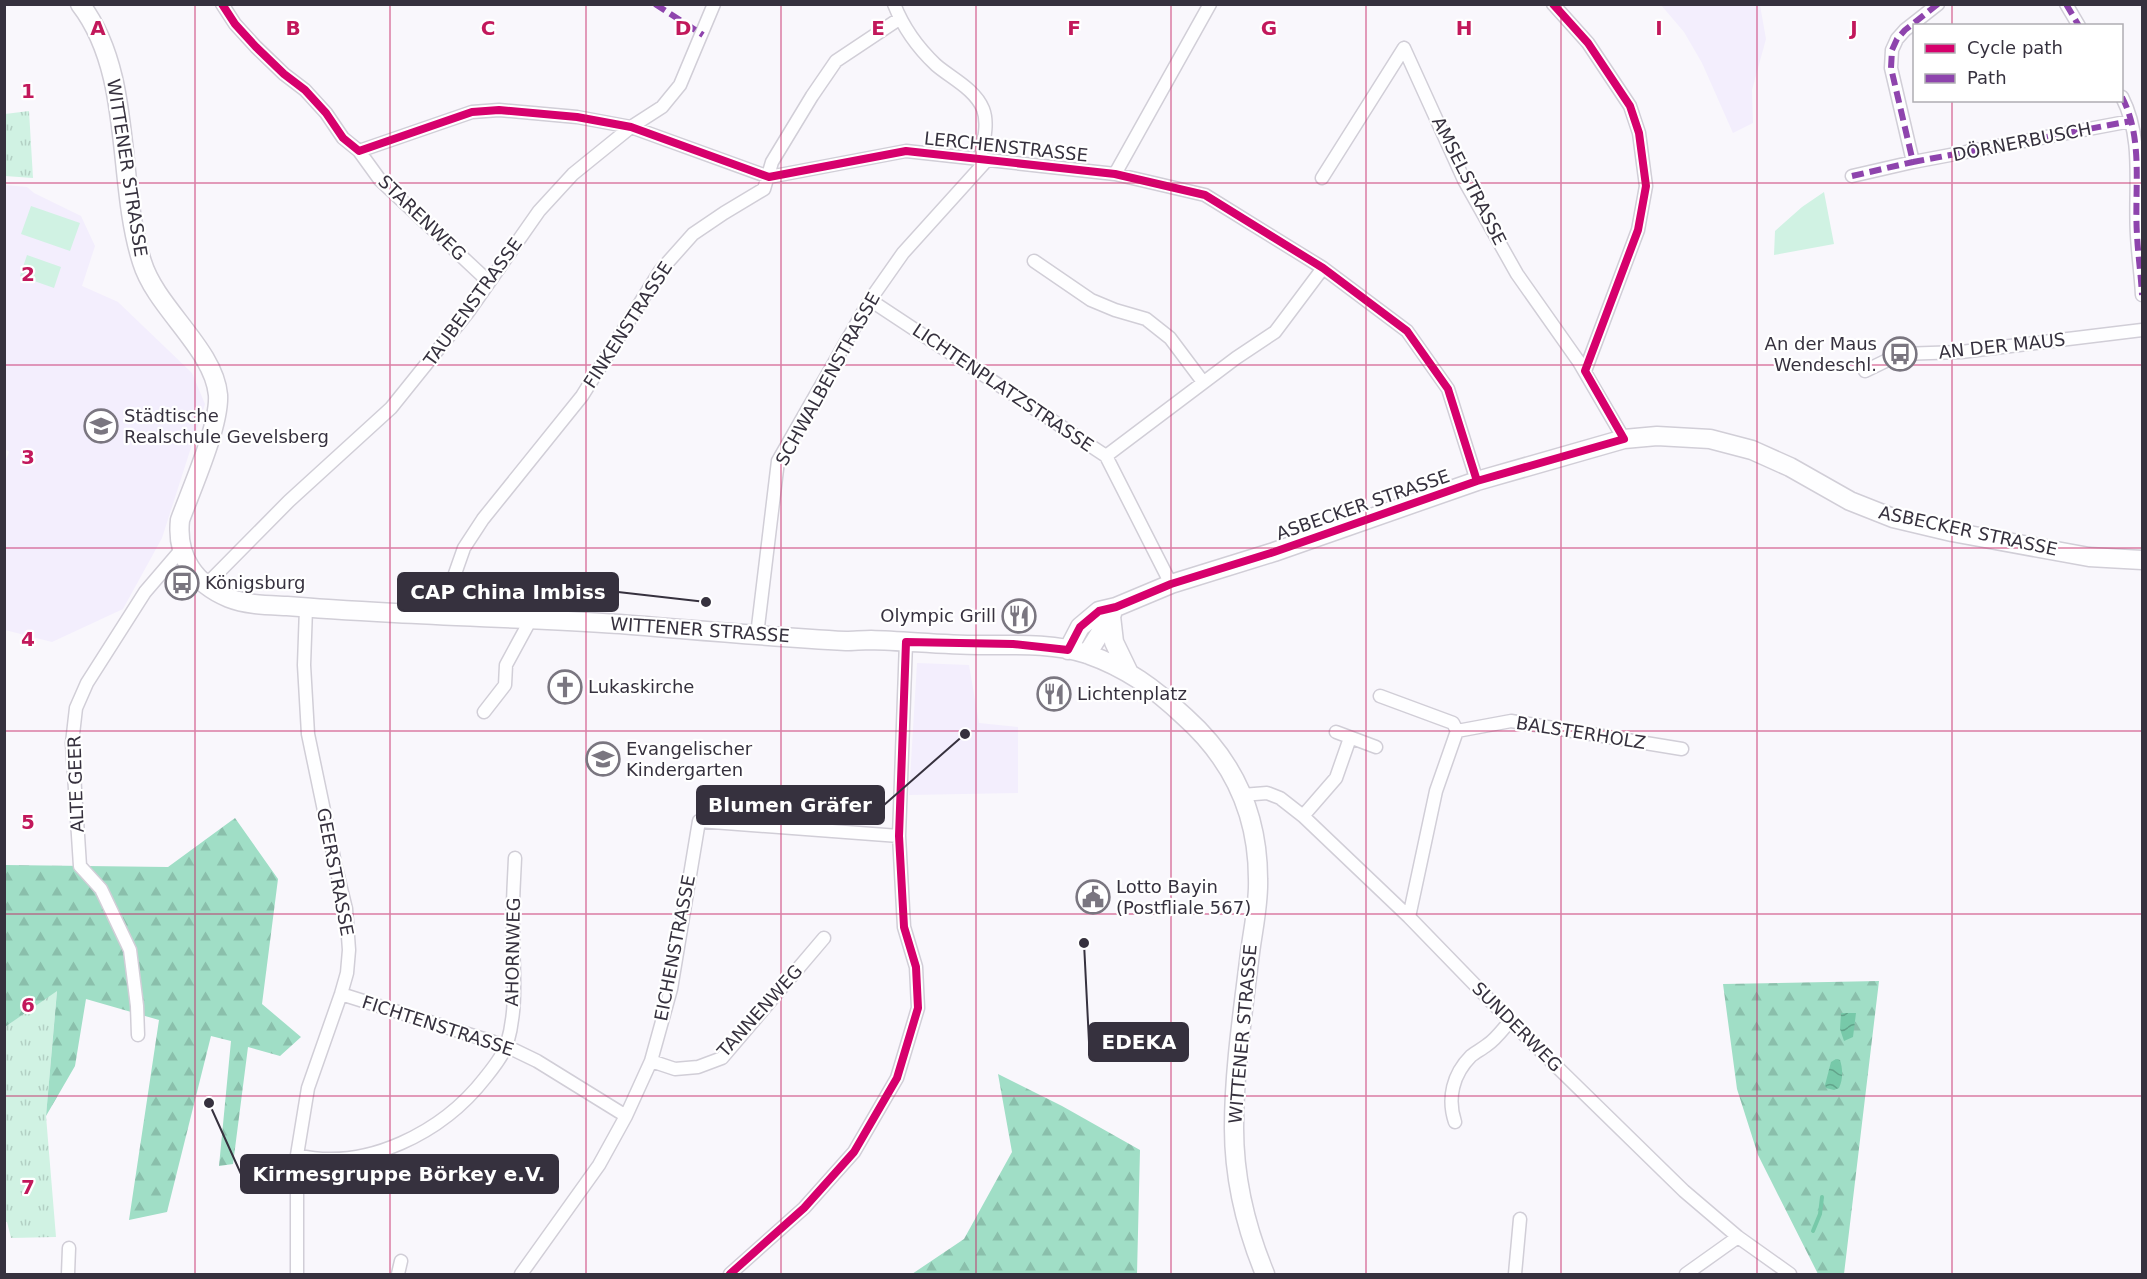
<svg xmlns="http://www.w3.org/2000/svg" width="2147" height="1279" viewBox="0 0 2147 1279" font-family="'DejaVu Sans',sans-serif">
<defs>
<pattern id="grass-tufts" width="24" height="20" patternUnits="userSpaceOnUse" patternTransform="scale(1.5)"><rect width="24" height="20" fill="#d0f2e3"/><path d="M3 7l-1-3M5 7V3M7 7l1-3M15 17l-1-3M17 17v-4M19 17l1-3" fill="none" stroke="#b3d0c4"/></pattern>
<pattern id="forest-firs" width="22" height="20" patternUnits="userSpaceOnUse" patternTransform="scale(1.5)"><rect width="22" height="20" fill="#a0dec6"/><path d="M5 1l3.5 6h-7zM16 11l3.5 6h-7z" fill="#8abfab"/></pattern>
<pattern id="water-waves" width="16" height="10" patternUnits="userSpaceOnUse" patternTransform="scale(1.5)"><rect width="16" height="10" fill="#77c9a9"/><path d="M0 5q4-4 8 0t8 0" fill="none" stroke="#62a48b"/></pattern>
</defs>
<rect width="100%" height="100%" fill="#f9f7fc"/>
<path fill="#f3eefd" d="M1661,5H1760L1766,39L1752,90L1753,123L1733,133L1702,63L1684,32Z
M5,185L27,187L34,193L81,216L95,246L82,286L118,302L192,373L205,404L162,538L123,609L52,642L5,630L4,465L9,452L4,448Z
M917,663L969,665L979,723L1018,727V793L909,795Z"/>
<path fill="url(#grass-tufts)" d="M29,111L33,178L5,176V114Z
M57,990L46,1116L56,1237L11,1238L7,1222H5V1027Z"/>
<path fill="url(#forest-firs)" d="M235,818L278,879L262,1004L301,1037L280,1056L248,1047L233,1164L219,1166L231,1041L211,1036L167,1212L129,1220L159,1020L86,999L75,1066L46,1116L57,991L5,1027V865L168,867Z
M1879,981L1844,1274H1818L1758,1155L1737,1089L1723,984Z
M998,1074L1062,1106L1140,1150L1137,1274H912L964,1239L1012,1152Z"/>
<path fill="#d0f2e3" d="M1824,192L1834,244L1774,255L1775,231L1802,207Z
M31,206L80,223L70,251L21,234Z
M27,255L61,267L54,288L20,276Z"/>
<path fill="url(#water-waves)" d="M1841,1013H1856L1853,1037L1844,1041L1840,1029Z
M1836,1059L1840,1060C1843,1069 1843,1080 1839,1088L1834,1090L1826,1088L1825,1085L1831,1062Z"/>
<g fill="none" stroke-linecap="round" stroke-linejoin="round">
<path stroke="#77c9a9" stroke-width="4" d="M1813,1231L1820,1214L1822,1197"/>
<g stroke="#d1ced7" stroke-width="15">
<path id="minor" d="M222,4L235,24L256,47L284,74L305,90L326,113L343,138L359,151L472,112L499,110L577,117L631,127L769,177L906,151L1115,174L1205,195L1323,268L1407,331L1448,389L1477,481
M894,4C903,27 918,48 936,65C951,78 975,89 983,109C989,124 983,144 980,159
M1553,4L1588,43L1630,106L1639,133L1646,186L1638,230L1585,371
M1938,4L1905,30L1897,39L1892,50L1891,68L1913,162L2131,121
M2066,4L2079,26
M1404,48L1464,180L1517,274L1579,362L1624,439
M2122,97C2144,140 2134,189 2137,235C2138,255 2141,275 2142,295
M359,151L380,180L489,282
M1115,174L1210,4
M1852,176L1913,162
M1322,178L1404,48
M1034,261L1091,300L1115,310L1146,319L1170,338L1203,382
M870,300L1106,456L1171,584
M1865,371L1900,354L1961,352L2142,330
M1106,456L1236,358L1275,332L1323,268
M206,585L289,501L391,408L469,311L539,211L573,174L631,127L662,107L680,85L714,4
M446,615L451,585L464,548L483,519L582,396L660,271L693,234L724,213L764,189L772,162L812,96L836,61L899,19
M757,635L778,461L870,300L903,253L987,160
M1380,696L1453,723L1457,731
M484,712L505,685L506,665L531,619
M1336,732L1376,747
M1242,795L1267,793L1280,798L1303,816L1409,917L1510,1021L1684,1191L1738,1237L1790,1274
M1303,816L1336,778L1350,738
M1409,917L1436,791L1457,731L1511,721L1682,749
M341,994L506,1046L537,1061L626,1116
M138,1035L137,1006L130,950L101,889L80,866L72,743L76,708L87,683L145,592L181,550
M651,1061L675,1069L698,1067L722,1058L824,938
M1455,1122C1447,1098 1453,1074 1471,1056C1476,1052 1482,1049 1487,1045C1496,1039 1503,1029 1510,1021
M297,1155C366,1172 443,1132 485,1078C493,1068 503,1056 507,1044C518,1007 513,969 513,931C512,907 514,882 515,858
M68,1274L69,1248
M297,1274V1155L308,1088L341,994L347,973L349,950L346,909L336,868L308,734L304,665L306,608
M398,1274L401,1261
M521,1274L599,1165L626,1116L651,1061L671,989L699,821L899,836
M730,1274L804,1208L854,1152L897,1078L918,1008L916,967L904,927L899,836L906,642
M1515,1274L1520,1219
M1686,1274L1738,1237"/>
</g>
<g stroke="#d1ced7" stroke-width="21">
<path id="secondary" d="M80,4C134,74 116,181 142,262C156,308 214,349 218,395C220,425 191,490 180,520C176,557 195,584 229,598C247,605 267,605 287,606C323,609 359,611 395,613C470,617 545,619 620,624C696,630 770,637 846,641C854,641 862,640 871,640C907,641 943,645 979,645C1014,645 1053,643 1087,654C1127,668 1154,688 1185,717C1233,760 1258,813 1258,879C1259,903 1253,929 1250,953C1243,1011 1234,1070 1234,1128C1234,1178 1246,1228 1265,1274
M1111,616L1114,642L1128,671
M1068,650L1080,627L1099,611L1116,607L1171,584L1274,552L1477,481L1624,439L1657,436L1710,439L1752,450L1790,467L1850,501L1893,518L1952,532L2089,557L2142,560
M1087,654L1112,614"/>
</g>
<use href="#minor" stroke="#fefeff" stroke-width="12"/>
<use href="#secondary" stroke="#fefeff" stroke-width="18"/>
<path stroke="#8e44ad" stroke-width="6" stroke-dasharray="12 6" stroke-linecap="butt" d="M655,4L703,35
M1938,4L1905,30L1897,39L1892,50L1891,68L1913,162L2131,121
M2066,4L2079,26
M2122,97C2144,140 2134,189 2137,235C2138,255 2141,275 2142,295
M1852,176L1913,162"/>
<g stroke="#fff" stroke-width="11">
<path id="cycleway" d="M222,4L235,24L256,47L284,74L305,90L326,113L343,138L359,151L472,112L499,110L577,117L631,127L769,177L906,151L1115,174L1205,195L1323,268L1407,331L1448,389L1477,481
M730,1274L804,1208L854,1152L897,1078L918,1008L916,967L904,927L899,836L906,642L1013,644L1068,650L1080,627L1099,611L1116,607L1171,584L1274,552L1477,481L1624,439L1585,371L1638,230L1646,186L1639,133L1630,106L1588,43L1553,4"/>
</g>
<use href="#cycleway" stroke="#d6006c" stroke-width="8"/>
</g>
<path fill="none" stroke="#c2185b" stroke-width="1.5" stroke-opacity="0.55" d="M195,4V1274M390,4V1274M586,4V1274M781,4V1274M976,4V1274M1171,4V1274M1366,4V1274M1561,4V1274M1757,4V1274M1952,4V26M1952,100V1274M4,183H2142M4,365H2142M4,548H2142M4,731H2142M4,914H2142M4,1096H2142"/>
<defs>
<g id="bus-ring" transform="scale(1.725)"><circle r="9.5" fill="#fff" stroke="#7a7680" stroke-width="1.5"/><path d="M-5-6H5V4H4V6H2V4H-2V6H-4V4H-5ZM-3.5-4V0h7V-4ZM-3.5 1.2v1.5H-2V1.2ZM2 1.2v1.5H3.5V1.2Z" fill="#7a7680"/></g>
<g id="school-ring" transform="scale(1.725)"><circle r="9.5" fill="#fff" stroke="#7a7680" stroke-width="1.5"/><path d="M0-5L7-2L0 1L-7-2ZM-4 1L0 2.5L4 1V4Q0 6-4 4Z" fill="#7a7680"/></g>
<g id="restaurant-ring" transform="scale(1.725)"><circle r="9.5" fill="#fff" stroke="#7a7680" stroke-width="1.5"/><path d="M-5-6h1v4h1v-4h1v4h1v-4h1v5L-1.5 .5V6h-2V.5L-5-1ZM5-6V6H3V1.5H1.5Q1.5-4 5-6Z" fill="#7a7680"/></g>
<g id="church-ring" transform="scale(1.725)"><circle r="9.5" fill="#fff" stroke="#7a7680" stroke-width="1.5"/><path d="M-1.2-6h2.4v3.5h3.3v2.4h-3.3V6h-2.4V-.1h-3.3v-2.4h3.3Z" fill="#7a7680"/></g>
<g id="civic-ring" transform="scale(1.725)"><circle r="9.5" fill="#fff" stroke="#7a7680" stroke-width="1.5"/><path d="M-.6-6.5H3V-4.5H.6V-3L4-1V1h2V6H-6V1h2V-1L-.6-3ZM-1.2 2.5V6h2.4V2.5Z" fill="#7a7680"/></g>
</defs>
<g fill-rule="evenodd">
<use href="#bus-ring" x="1900" y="354"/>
<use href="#school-ring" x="101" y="426"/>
<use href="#bus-ring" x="182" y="583"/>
<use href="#restaurant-ring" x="1019" y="616"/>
<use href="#church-ring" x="565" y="687"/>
<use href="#restaurant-ring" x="1054" y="694"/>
<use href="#school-ring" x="603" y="759"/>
<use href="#civic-ring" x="1093" y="897"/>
</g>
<g text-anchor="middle" stroke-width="4.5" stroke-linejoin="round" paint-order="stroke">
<g font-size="18" fill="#36313e" stroke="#fff">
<text transform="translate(2022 142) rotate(-11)" y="6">DÖRNERBUSCH</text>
<text transform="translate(1006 147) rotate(6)" y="6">LERCHENSTRASSE</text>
<text transform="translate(127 168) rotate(81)" y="6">WITTENER STRASSE</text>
<text transform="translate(1469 181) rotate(63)" y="6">AMSELSTRASSE</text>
<text transform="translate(422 218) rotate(44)" y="6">STARENWEG</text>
<text transform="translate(473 302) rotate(-54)" y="6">TAUBENSTRASSE</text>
<text transform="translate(628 325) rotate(-57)" y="6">FINKENSTRASSE</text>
<text transform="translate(2002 346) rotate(-6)" y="6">AN DER MAUS</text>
<text transform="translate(828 379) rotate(-61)" y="6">SCHWALBENSTRASSE</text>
<text transform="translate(1003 388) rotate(34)" y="6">LICHTENPLATZSTRASSE</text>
<text transform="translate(1363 505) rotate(-19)" y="6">ASBECKER STRASSE</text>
<text transform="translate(1968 531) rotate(12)" y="6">ASBECKER STRASSE</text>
<text transform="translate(700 630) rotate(4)" y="6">WITTENER STRASSE</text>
<text transform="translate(1581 733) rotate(9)" y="6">BALSTERHOLZ</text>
<text transform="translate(76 784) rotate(-92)" y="6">ALTE GEER</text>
<text transform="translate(335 872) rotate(79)" y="6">GEERSTRASSE</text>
<text transform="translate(675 948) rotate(-79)" y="6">EICHENSTRASSE</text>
<text transform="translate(513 952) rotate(-89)" y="6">AHORNWEG</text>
<text transform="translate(760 1011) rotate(-48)" y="6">TANNENWEG</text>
<text transform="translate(438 1026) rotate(18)" y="6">FICHTENSTRASSE</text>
<text transform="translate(1517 1027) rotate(45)" y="6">SUNDERWEG</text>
<text transform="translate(1243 1034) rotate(-85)" y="6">WITTENER STRASSE</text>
</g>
<g font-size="18" fill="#36313e" stroke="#fff" text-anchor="start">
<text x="1877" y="350" text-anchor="end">An der Maus<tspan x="1877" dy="21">Wendeschl.</tspan></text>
<text x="124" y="422">Städtische<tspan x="124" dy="21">Realschule Gevelsberg</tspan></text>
<text x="205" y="589">Königsburg</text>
<text x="996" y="622" text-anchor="end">Olympic Grill</text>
<text x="588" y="693">Lukaskirche</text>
<text x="1077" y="700">Lichtenplatz</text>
<text x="626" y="755">Evangelischer<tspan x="626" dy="21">Kindergarten</tspan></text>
<text x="1116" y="893">Lotto Bayin<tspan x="1116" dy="21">(Postfliale 567)</tspan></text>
</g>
</g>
<g font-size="20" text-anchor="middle" font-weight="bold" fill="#c2185b" stroke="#fff" stroke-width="4.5" stroke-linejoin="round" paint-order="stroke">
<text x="98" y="35">A</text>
<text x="293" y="35">B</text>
<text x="488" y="35">C</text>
<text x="683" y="35">D</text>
<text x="878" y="35">E</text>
<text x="1074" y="35">F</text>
<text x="1269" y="35">G</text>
<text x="1464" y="35">H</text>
<text x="1659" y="35">I</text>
<text x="1854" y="35">J</text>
<text x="28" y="98">1</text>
<text x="28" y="281">2</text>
<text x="28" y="464">3</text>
<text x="28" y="646">4</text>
<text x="28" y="829">5</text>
<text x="28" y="1012">6</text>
<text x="28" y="1194">7</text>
</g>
<path fill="none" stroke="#36313e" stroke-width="2" d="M706 602L618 592M965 734L884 805M1084 943L1089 1042M209 1103L241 1174"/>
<g fill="#36313e" stroke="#fff" stroke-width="2">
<circle cx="706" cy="602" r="6"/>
<circle cx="965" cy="734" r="6"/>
<circle cx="1084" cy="943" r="6"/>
<circle cx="209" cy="1103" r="6"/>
</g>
<g fill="#36313e" stroke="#36313e" stroke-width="2">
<rect x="398" y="573" width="220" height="38" rx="6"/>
<rect x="697" y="786" width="187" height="38" rx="6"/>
<rect x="1089" y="1023" width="99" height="38" rx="6"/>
<rect x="241" y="1155" width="317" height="38" rx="6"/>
</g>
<g font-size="20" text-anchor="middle" font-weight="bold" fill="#fff">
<text x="508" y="599">CAP China Imbiss</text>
<text x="790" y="812">Blumen Gräfer</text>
<text x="1139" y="1049">EDEKA</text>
<text x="399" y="1181">Kirmesgruppe Börkey e.V.</text>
</g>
<rect width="2147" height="1279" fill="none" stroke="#36313e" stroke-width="12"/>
<rect x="1913" y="24" width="210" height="78" fill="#ffffff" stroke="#afadb2" stroke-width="1.5"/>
<rect x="1925" y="44" width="30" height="9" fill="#d6006c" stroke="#afadb2" stroke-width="1.5"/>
<text x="1967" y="54" font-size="18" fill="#36313e">Cycle path</text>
<rect x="1925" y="74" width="30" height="9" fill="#8e44ad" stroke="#afadb2" stroke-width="1.5"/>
<text x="1967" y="84" font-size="18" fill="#36313e">Path</text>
</svg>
